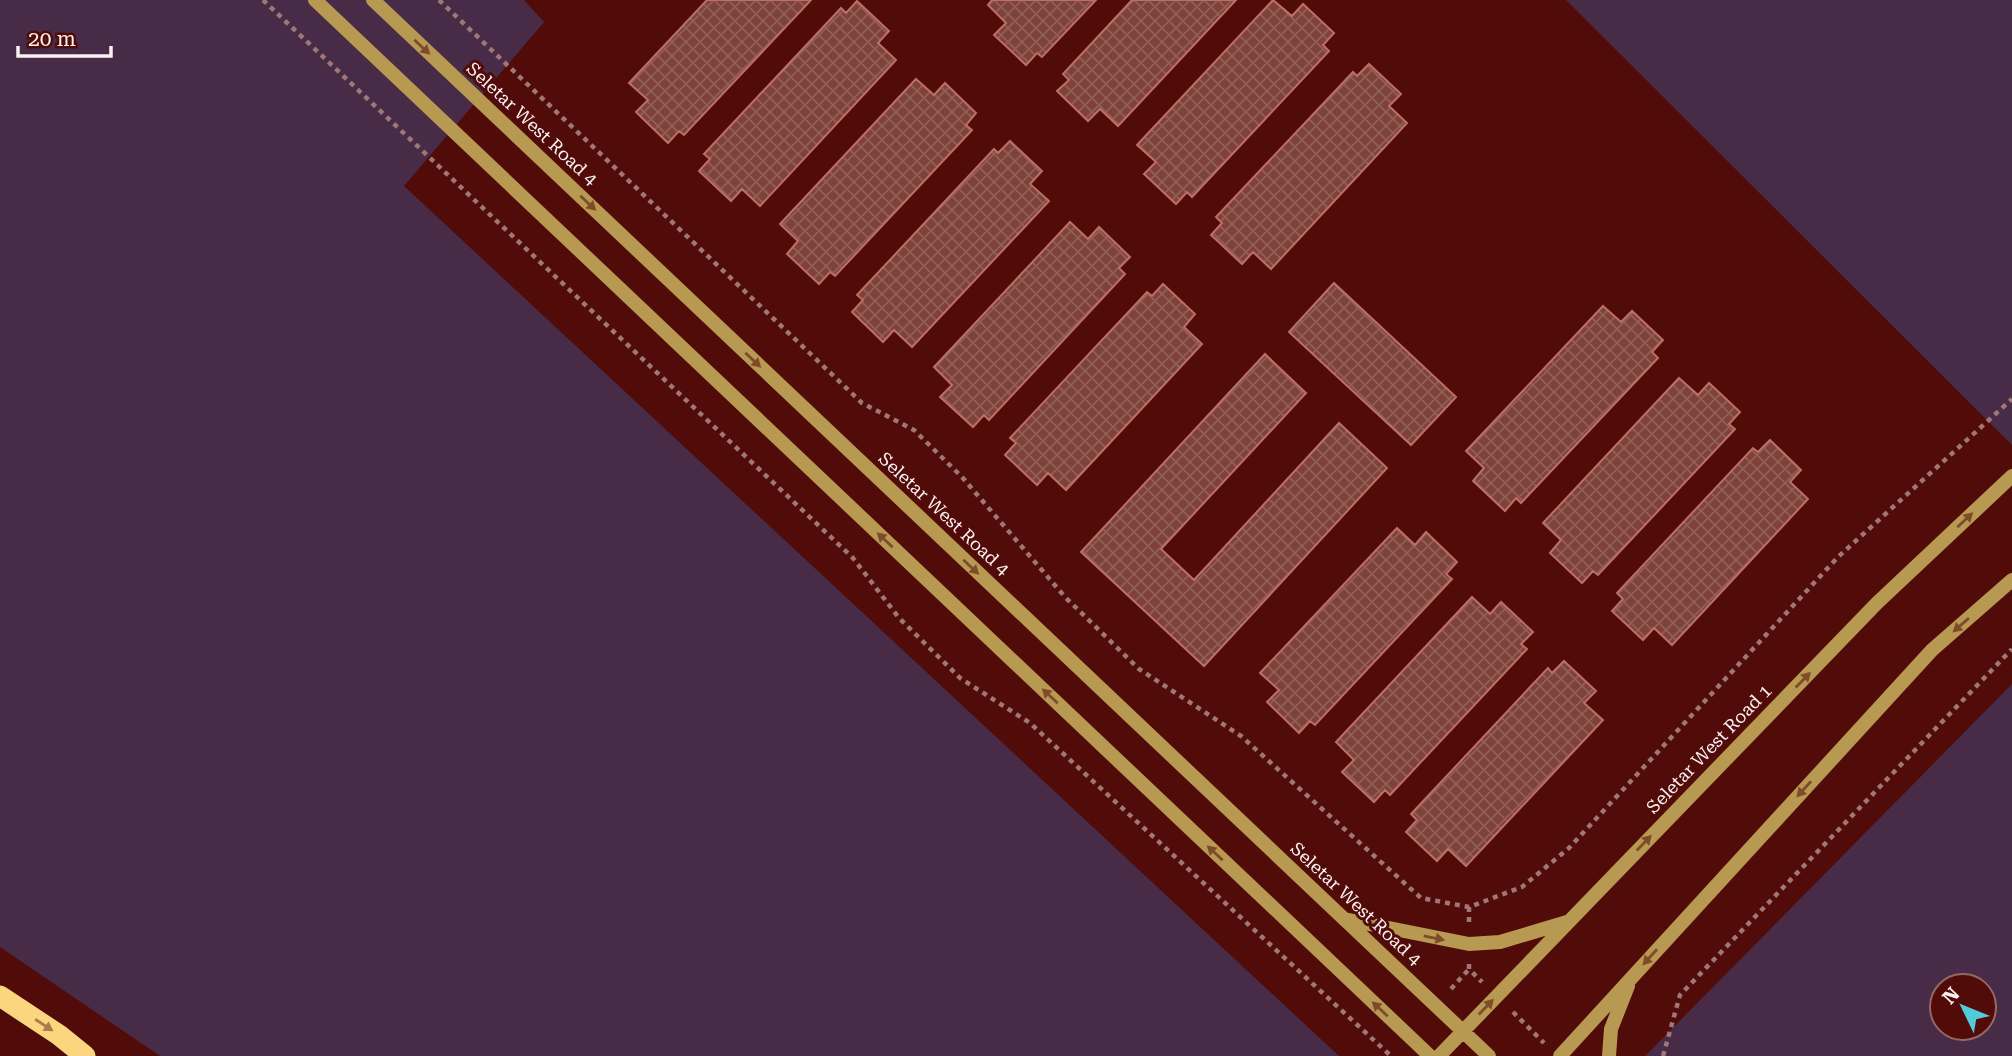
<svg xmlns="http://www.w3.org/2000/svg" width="2012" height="1056" viewBox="0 0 2012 1056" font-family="'Roboto Serif',serif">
<defs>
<pattern id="building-cross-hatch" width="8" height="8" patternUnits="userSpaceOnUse" patternTransform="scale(1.75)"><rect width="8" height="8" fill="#7e423b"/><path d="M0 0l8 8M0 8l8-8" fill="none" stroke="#915e58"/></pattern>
</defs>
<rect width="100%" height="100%" fill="#510c0a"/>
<path fill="#472b47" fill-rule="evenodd" d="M0,0H524L544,22L404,186L1339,1056H160L0,947Z
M1566,0H2012V445Z
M2012,684V1056H1645ZM1942,986H1984V1028H1942Z"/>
<path fill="url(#building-cross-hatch)" stroke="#bd6f66" stroke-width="2" d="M707,0H811L684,135L679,131L668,143L636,112L648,100L629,83Z
M992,0H1096L1042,57L1037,53L1026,65L994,35L1006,23L988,5Z
M1132,0H1236L1118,126L1100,109L1088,121L1057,91L1069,80L1063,74Z
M1273,0L1292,16L1303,4L1334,33L1323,45L1329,51L1192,197L1187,192L1176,204L1144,174L1156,162L1137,145Z
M857,1L889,31L878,43L896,60L760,206L742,189L731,201L699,171L710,159L704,154L841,8L846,13Z
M1369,64L1401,94L1389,106L1407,123L1271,269L1253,252L1242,264L1211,235L1222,223L1216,217L1353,72L1357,76Z
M916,79L934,95L945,83L976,113L966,125L972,130L835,276L830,272L819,284L787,254L798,241L780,224Z
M1010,141L1042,171L1030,184L1049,201L912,347L894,330L883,342L852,312L863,300L857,295L994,149L998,153Z
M1070,222L1088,239L1099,227L1130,257L1119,268L1125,274L989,420L984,415L973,427L940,397L952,385L934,367Z
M1334,283L1456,397L1411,445L1289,332Z
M1163,284L1195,314L1184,327L1202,344L1066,490L1048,473L1037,485L1005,455L1016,443L1010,438L1147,292L1152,296Z
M1603,306L1621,322L1632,311L1663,340L1652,352L1658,358L1521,503L1516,498L1505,511L1473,481L1484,468L1466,451Z
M1265,354L1306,393L1161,549L1194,580L1339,423L1387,468L1204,666L1081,552Z
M1679,378L1698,395L1709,383L1740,412L1729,424L1735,429L1598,575L1593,571L1582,583L1550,553L1561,540L1543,523Z
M1770,440L1801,470L1790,482L1808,499L1672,645L1654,628L1643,640L1612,611L1623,599L1617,593L1753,448L1758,452Z
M1397,528L1415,545L1426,532L1457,562L1446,574L1452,579L1315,725L1310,721L1299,733L1267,702L1279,690L1260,673Z
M1472,597L1490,614L1501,602L1533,632L1521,644L1527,649L1390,795L1385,790L1374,802L1342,772L1354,760L1336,742Z
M1564,661L1596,691L1584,703L1603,720L1466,866L1448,849L1437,861L1406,832L1417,820L1411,814L1548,668L1552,673Z"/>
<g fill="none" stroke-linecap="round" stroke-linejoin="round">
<path stroke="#a07776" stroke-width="4.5" stroke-dasharray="5 5" stroke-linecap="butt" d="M263,0L853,558L899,618L960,678L1030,723L1391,1056
M439,0L862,403L914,430L962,477L1065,597L1139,669L1241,736L1421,898L1469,907L1522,887L1569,848L1838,557L2012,399
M1469,907V924
M1469,964V969L1482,982
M1451,989L1469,969
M1513,1012L1544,1043
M1663,1056L1680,995L2012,649"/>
<path stroke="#b79951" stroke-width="14" d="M315,0L1430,1056
M373,0L1489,1056
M1344,919L1469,944L1500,942L1567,922
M1439,1056L1877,603L2012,476
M1560,1056L1932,650L2012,580
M1609,1056L1611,1029L1628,986"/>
<path stroke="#fbd67e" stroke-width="21" d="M0,996L59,1035L85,1056"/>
</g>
<defs><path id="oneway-solid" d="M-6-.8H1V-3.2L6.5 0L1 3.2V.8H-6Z" transform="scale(1.75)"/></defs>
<g fill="#7f4b2a">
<use href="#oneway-solid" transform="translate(422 47) rotate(43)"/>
<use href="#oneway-solid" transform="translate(588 203) rotate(43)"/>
<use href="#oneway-solid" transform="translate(753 360) rotate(43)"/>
<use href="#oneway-solid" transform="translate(1965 520) rotate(-43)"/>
<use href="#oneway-solid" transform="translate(885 540) rotate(-137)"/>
<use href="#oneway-solid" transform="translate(971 567) rotate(43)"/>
<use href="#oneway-solid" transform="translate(1961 625) rotate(139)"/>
<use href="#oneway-solid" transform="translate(1803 680) rotate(-46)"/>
<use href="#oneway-solid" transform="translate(1050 696) rotate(-137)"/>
<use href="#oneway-solid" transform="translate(1804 789) rotate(132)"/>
<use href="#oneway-solid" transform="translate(1644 843) rotate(-46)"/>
<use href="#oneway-solid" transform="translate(1215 853) rotate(-137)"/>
<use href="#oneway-solid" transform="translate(1434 938) rotate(11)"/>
<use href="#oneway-solid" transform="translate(1650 957) rotate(132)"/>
<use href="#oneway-solid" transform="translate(1486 1007) rotate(-46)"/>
<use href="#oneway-solid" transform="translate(1380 1009) rotate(-137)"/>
</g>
<use fill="#ae7b4a" href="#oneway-solid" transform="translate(44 1025) rotate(33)"/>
<g text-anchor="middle" stroke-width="6" stroke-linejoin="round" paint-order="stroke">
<g font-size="18" fill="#faf1f0" stroke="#510c0a">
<text transform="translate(532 124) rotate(43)" y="6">Seletar West Road 4</text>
<text transform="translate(944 514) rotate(43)" y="6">Seletar West Road 4</text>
<text transform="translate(1709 749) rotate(-46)" y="6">Seletar West Road 1</text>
<text transform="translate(1356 904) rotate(43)" y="6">Seletar West Road 4</text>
</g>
</g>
<g transform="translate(1963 1007) rotate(313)"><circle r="33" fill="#510c0a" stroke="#956866" stroke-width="2"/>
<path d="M0-5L12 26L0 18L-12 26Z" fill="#53cbdb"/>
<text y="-10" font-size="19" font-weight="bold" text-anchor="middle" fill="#faf1f0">N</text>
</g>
<path d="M18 46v10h93v-10" fill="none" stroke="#faf1f0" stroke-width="3.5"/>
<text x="28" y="46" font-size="21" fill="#faf1f0" stroke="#510c0a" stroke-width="5" paint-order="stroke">20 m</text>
</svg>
